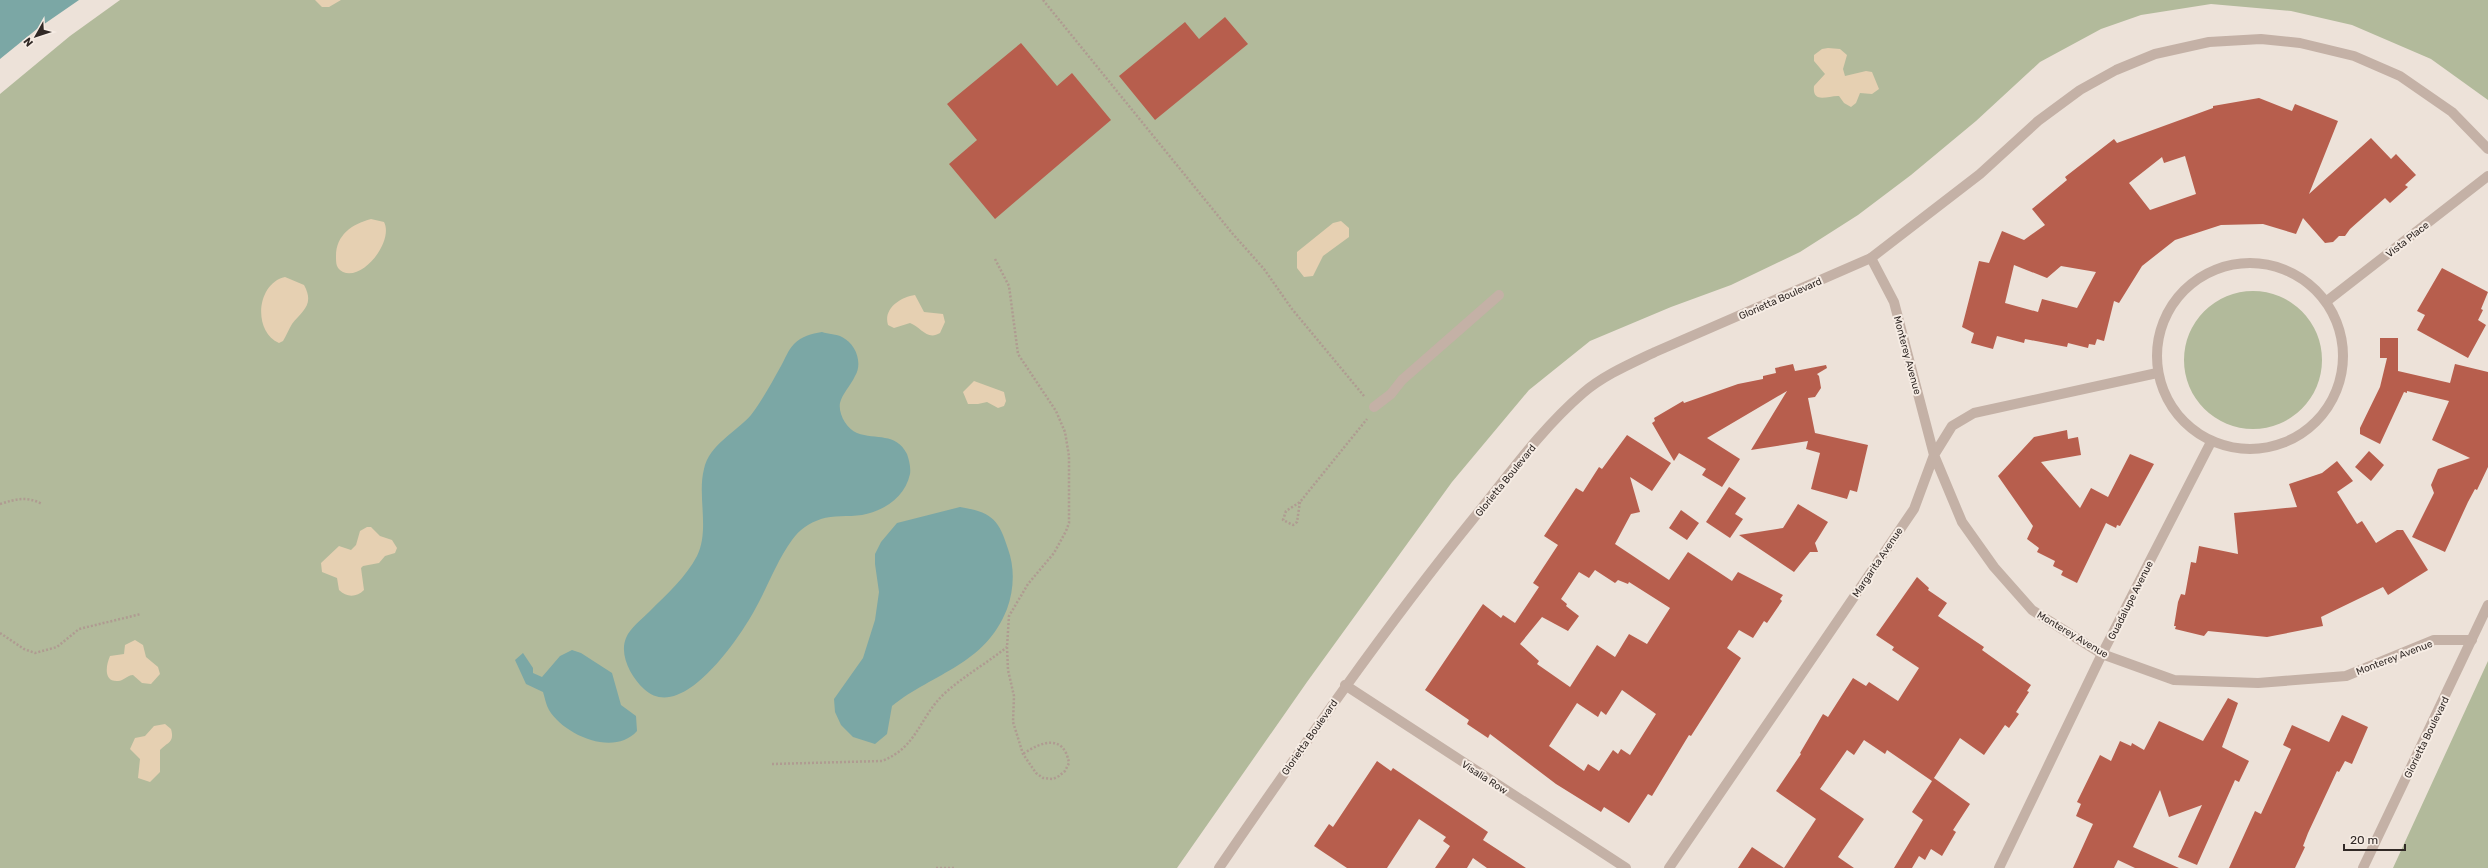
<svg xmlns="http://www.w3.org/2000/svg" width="2488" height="868" viewBox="0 0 2488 868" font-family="Rubik,sans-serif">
<rect width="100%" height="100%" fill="#ede2d9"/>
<path fill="#b2ba9b" d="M120,0H2488V100L2431,59L2352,25L2291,11L2211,4L2141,15L2101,29L2040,62L1976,121L1911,175L1858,215L1800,252L1731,285L1671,307L1590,341L1529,390L1452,482L1307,682L1177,868H0V94L70,36Z
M2184 360a69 69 0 1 1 138 0a69 69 0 1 1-138 0Z
M2488,661V868H2393Z"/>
<path fill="#e6d0b2" d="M315,0H341L329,7H322Z
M1828,48L1840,49L1847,55L1843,69L1845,76L1866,71L1872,72L1879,89L1872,94L1860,93L1856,103L1851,107L1844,103L1839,96C1829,95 1812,105 1814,86L1825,74L1814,61V55L1822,49Z
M371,219L384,222C394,241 363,281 343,272C336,268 336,264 336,256C336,235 352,224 371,219Z
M1341,221L1349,228V237L1323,256L1313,276L1304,277L1297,268V252L1333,223Z
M285,277L304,285C315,305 302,311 292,324C289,329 286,336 283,341L279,343C252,331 257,283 285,277Z
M915,295L924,312L943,314L945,322L940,333C927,341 921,327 910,323L894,328L888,325C883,309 900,297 915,295Z
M974,381L1004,392L1006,401L1004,406L998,408L987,402L978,404H968L963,392Z
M367,527H371L380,536L392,540L397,548L395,553L385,556L379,563L363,566L361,568L364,590C357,597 347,598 339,590L337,578L322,572L321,563L339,546L351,550L356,545L360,531Z
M135,640L143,645L146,657L158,667L160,674L151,684L142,683L133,675C127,675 124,681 118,681C103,682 106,665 110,656L124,654L125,645Z
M165,724L171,729C175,743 167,742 160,750V772L150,782L138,778L140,759L130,749L135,738L145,736L154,726Z"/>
<path fill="#7ba7a5" d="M0,0H79L37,29L0,59Z
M822,332C828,334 837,334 842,337C856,344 863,363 855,376C851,385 842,394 840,403C838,414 847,429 857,433C876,440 896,432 907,454C909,460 911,467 910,474C905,497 884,511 862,515C848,517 833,515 821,519C809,523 799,530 792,540C776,562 767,589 753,613C737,641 681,724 644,689C631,677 619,655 626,638C630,628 642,619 650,611C667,594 686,577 697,556C710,530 697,496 704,469C709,445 736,432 751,415C762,401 772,382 781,366C785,359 788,350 794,344C802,336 811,334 822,332Z
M960,507C991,512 999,519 1008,549C1015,568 1014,590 1007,609C985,665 935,672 892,706L887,734L875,744L853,737L841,725L835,712L834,699L863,658L875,620L879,592L875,564V554L881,542L897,523Z
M572,650L581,653L612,673L621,705L636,716L637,731C614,757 564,735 549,710C546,705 545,698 543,692L526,684L515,660L523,653L533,668V673L542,677L560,656Z"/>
<path fill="#b75e4d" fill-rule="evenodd" d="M1225,17L1248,44L1155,120L1119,76L1185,22L1199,39Z
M1021,43L1057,86L1072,73L1111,120L995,219L949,164L977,140L947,104Z
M2259,98L2292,111L2295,104L2338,121L2309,194L2371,138L2391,159L2396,154L2416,175L2405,185L2408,187L2390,203L2385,198L2350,229L2345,236H2339L2333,242L2325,243L2303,218L2296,234L2263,224L2221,225L2175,240L2142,266L2119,303L2114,301L2104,341L2097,339L2095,345L2089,344L2088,348L2068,343L2067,347L2025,339L2024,343L1997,336L1993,349L1971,343L1974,333L1962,327L1979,261L1989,263L2002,231L2024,240L2045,225L2032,209L2067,180L2065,177L2114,139L2117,143L2213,108V106ZM2185,156L2196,194L2150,210L2129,183L2162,157L2164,163ZM2014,265L2047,278L2061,266L2096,272L2077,308L2042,299L2038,312L2005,303Z
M2442,268L2488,292L2481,309L2483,310L2478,320L2486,325L2468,358L2417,330L2425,315L2417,311Z
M2380,338H2398V371L2450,383L2455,364L2488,372V467L2477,490L2475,489L2468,502L2445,552L2412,537L2434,493L2431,485L2438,469L2470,458L2432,440L2449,401L2407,391V393L2404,392L2380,444L2360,434V428L2380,387L2387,358H2380Z
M1793,364L1795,371L1826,365L1827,368L1817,374L1819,376L1821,388L1815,397L1808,398L1815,433L1868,445L1857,492L1850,490L1847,499L1811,489L1820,453L1806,449L1808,441L1751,450L1787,391L1707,438L1740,459L1722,487L1702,475L1706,469L1679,453L1674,461L1652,423L1655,421L1654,418L1683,401L1684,403L1738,384L1763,379V376L1776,373L1775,368Z
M2067,430L2068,439L2078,437L2081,455L2041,462L2080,508L2091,488L2108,497L2130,454L2154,464L2120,526L2117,525L2116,528L2106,523L2077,583L2061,575L2063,571L2053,566L2055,561L2037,552L2039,548L2027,539L2033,526L1998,476L2034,437Z
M1627,435L1671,463L1652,491L1630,477L1640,512L1631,514L1615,544L1669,580L1688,552L1732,581L1738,572L1783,595L1780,599L1782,601L1767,623L1764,621L1753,638L1739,630L1727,648L1741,658L1691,736L1689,735L1652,796L1648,794L1629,823L1604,807L1601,812L1556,784L1490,734L1488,738L1467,724L1469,720L1425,690L1483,604L1501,618L1503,615L1515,623L1539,587L1533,583L1558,545L1544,536L1576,488L1583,492L1599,467L1602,469ZM1595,570L1615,583L1618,580L1628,584L1629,582L1670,608L1647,644L1629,634L1615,657L1597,645L1570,687L1537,664L1539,661L1520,644L1542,617L1568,631L1579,616L1566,606L1567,604L1561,599L1579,572L1589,578ZM1622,690L1656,714L1630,755L1621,749L1618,754L1613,750L1599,771L1588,764L1584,771L1549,746L1577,703L1598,717L1601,711L1606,715Z
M2369,451L2384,465L2371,481L2355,467Z
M2337,461L2353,481L2337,492L2357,524L2362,521L2376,543L2397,530H2403L2428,570L2388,595L2383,587L2321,617L2323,626L2267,637L2208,631L2204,636L2175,629L2176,626H2174L2178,602L2181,594L2185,595L2191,562L2196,563L2199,546L2238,554L2234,513L2297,507L2289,484L2322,473Z
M1729,487L1746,498L1735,514L1743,519L1730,538L1706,522Z
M1798,504L1828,522L1815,543L1818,552H1810L1794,572L1739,535L1783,528Z
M1681,510L1699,523L1687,540L1669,528Z
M1917,577L1929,588L1928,590L1947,603L1938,616L1984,647L1982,650L2031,685L2027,691L2029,692L2016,712L2019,714L2009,728L2005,725L1984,755L1960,738L1934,778L1970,804L1953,830L1956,832L1942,856L1931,849L1925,860L1919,856L1912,868H1894L1923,820L1912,812L1932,781L1887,750L1885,754L1864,740L1854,755L1847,750L1820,789L1864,819L1838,857L1854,868H1738L1752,847L1784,868L1816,819L1776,791L1801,754L1800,753L1823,714L1828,717L1853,678L1866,686L1869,682L1898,701L1919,668L1892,650L1894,647L1876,635Z
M2228,698L2238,703L2222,747L2249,761L2239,782L2235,780L2197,865L2178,857L2202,805L2169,817L2160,790L2133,847L2179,868H2135L2118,860L2114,868H2073L2093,824L2076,816L2081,804L2077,802L2100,755L2111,761L2120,741L2131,746L2132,743L2144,750L2159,721L2203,741Z
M2342,715L2368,727L2352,764L2345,761L2339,772L2337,771L2308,833L2303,846L2305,847L2295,868H2229L2255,811L2261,814L2291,749L2283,745L2292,725L2329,742Z
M1377,761L1391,771L1393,768L1488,832L1483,840L1526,868H1487L1473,858L1467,868H1435L1450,846L1443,841L1446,837L1419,819L1387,868H1347L1314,846L1329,824L1333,827Z"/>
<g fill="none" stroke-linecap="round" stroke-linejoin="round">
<path stroke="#af9b91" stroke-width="2.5" stroke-dasharray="2 2" stroke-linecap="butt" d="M1043,0L1232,233L1264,269L1292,309L1364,396
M995,259L1009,286L1018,354L1056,411L1065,432L1069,456V523L1066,531L1054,553L1028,584L1009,616L1007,647L1008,670L1014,696L1013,722L1023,754L1036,773L1043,778L1053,779L1059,776L1065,771L1069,763C1064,734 1042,741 1023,754
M1300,502L1297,522L1293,525L1283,520L1286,511L1300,502L1367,419
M0,504C16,499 27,496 42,504
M0,633L24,649L35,653L57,647L79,629L141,614
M772,764L882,761C918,747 919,717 945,693C964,676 987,663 1007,647
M936,868H954"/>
<path stroke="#c4b1a6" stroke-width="10" d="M1374,407L1391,394L1402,380L1499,295"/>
<path stroke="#c4b1a6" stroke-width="10" d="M1871,258L1894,302L1934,455L1962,522L1994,567L2032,610L2102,654L2174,680L2258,683L2346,676L2434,640H2472
M2157 356a93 93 0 1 1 186 0a93 93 0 1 1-186 0Z
M2327,301L2488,176
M1345,685L1626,868
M1669,868L1914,509L1934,455L1952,426L1974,413L2157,373
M1999,868L2102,654L2211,442"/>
<path stroke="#c4b1a6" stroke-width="10" d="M1219,868C1301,749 1382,631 1473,519C1508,476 1541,429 1583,393C1604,375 1630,364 1655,352L1871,258L1980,174L2038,121L2080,90L2116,70L2155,54L2209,42L2261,39L2300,43L2354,56L2400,76L2452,112L2488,149
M2363,868L2488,605"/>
</g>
<g text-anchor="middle" stroke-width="4" stroke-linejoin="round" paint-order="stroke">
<g font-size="10" fill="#312926" stroke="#f6ece4">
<text transform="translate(2407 239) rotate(-38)" y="4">Vista Place</text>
<text transform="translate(1780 298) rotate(-24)" y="4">Glorietta Boulevard</text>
<text transform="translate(1908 355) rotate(75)" y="4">Monterey Avenue</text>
<text transform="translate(1505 480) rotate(-51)" y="4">Glorietta Boulevard</text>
<text transform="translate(1877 562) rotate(-56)" y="4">Margarita Avenue</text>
<text transform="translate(2130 600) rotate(-63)" y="4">Guadalupe Avenue</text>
<text transform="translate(2073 634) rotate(31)" y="4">Monterey Avenue</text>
<text transform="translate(2394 657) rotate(-21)" y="4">Monterey Avenue</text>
<text transform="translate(1309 737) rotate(-55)" y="4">Glorietta Boulevard</text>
<text transform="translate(2426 737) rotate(-64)" y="4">Glorietta Boulevard</text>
<text transform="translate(1485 777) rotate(33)" y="4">Visalia Row</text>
</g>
</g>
<g transform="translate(36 36) rotate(231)" stroke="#f6ece4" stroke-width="3" paint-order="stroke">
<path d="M0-3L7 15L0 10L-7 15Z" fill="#312926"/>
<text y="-6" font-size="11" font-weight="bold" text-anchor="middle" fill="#312926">N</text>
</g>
<path d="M2344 844v6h61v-6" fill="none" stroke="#312926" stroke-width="2"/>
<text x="2350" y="844" font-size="12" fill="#312926" stroke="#f6ece4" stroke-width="3" paint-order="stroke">20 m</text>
</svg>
